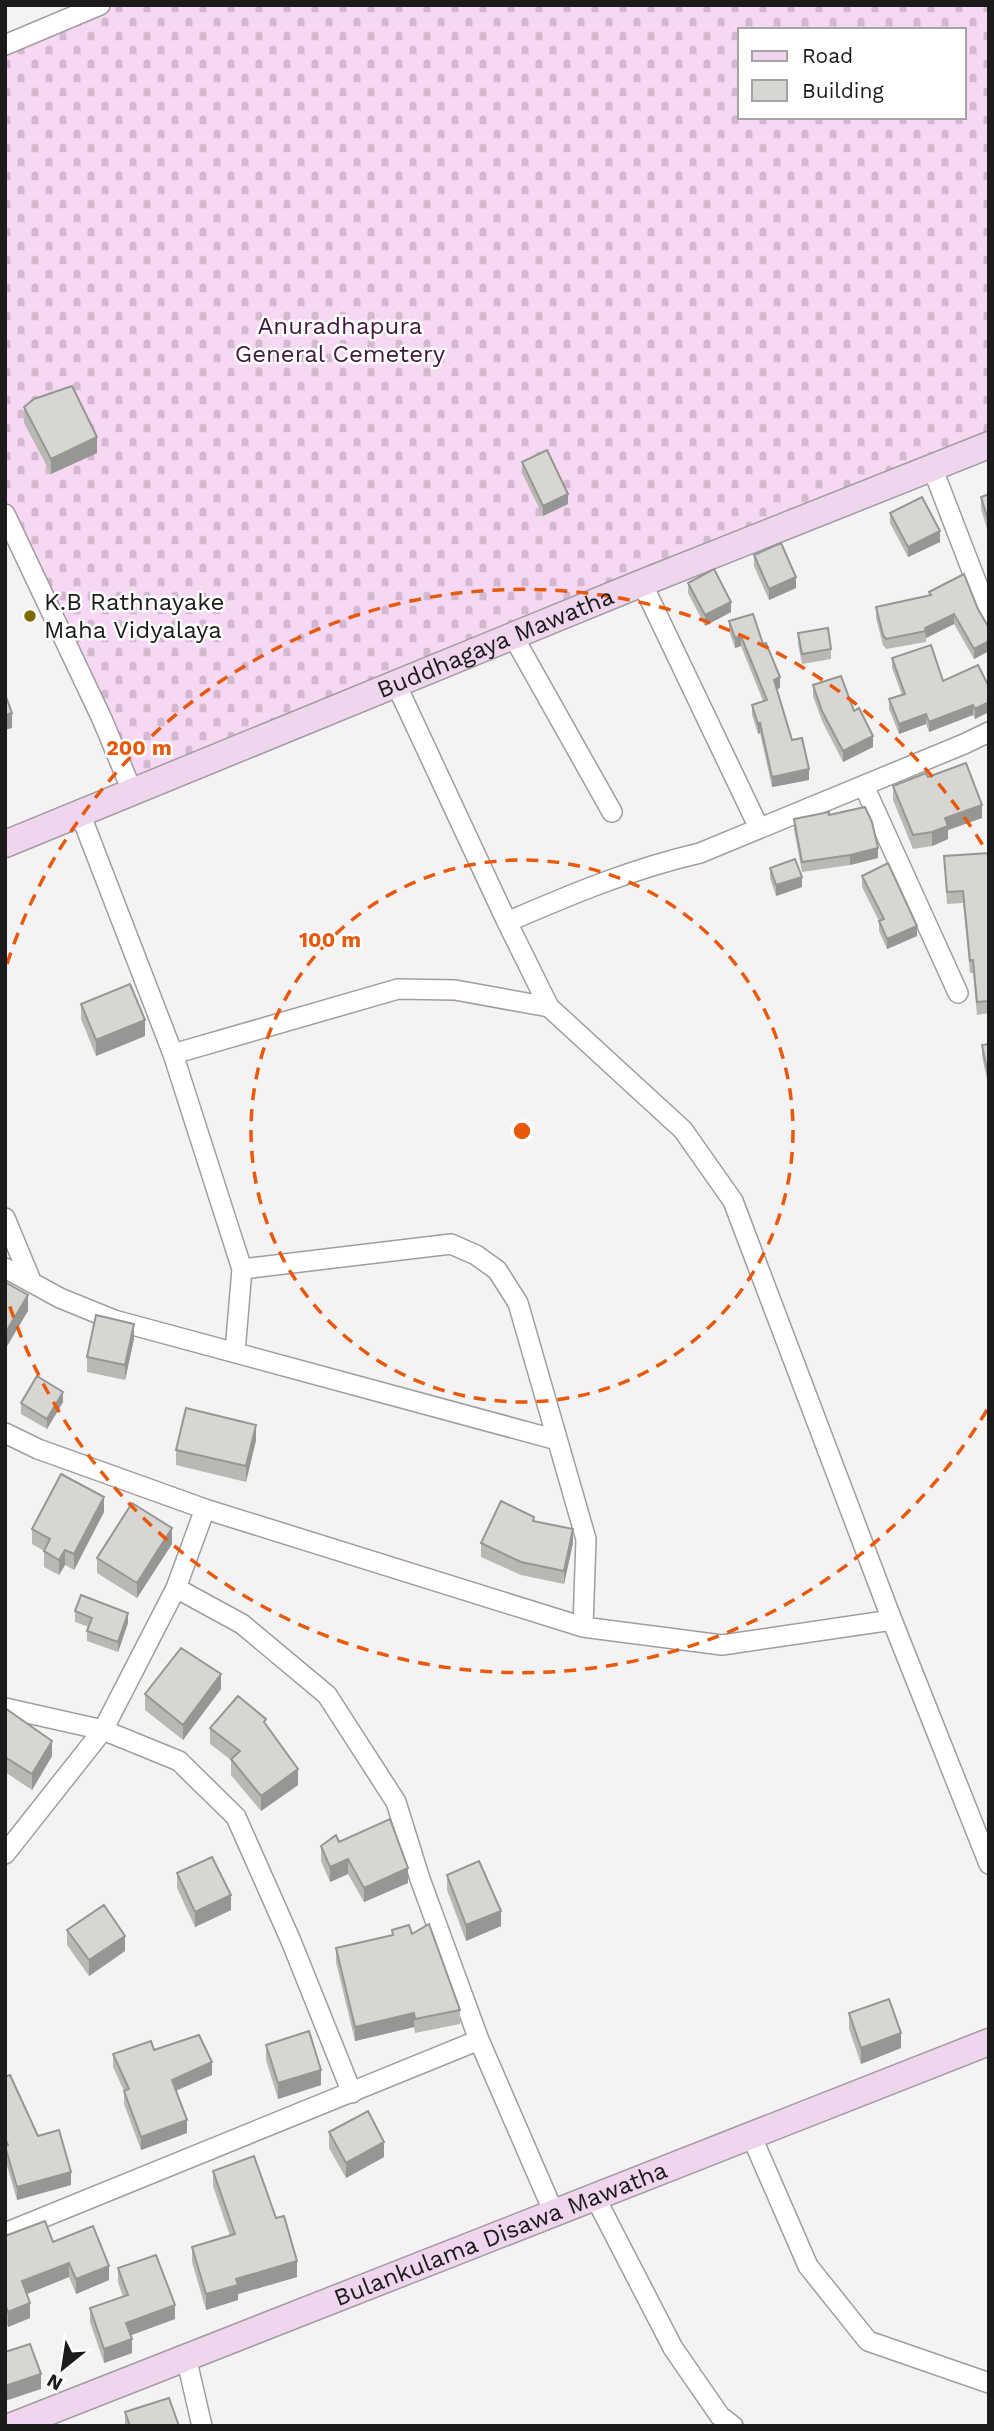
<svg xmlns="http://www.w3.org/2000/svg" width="994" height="2431" viewBox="0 0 994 2431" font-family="'Work Sans',sans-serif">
<defs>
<pattern id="cemetery-stones" width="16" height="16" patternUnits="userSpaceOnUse" patternTransform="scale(1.75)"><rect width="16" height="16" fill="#f7d8f3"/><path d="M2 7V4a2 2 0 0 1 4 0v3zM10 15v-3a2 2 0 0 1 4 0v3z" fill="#d3b9d0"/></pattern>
</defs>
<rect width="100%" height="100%" fill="#f5f2f4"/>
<path fill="url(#cemetery-stones)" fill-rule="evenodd" d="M90,5H989V445L132,791L5,514V40ZM740,30H964V117H740Z"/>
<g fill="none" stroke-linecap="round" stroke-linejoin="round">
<g stroke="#a09da0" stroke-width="22">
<path id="street" d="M5,45L100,5
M932,467L989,615
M5,514L102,719L132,791
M642,583L759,828
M513,636L612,812
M396,684L507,922L549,1007L683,1130L733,1201L892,1620L989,1864
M864,786L958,993
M80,813L173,1054L242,1269L235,1352
M507,922C572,894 631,869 700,853L964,744L989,732
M173,1054L398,989L455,990L549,1007
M5,1218L32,1283
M5,1268L60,1298L114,1320L557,1440
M242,1269L451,1244L476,1255L497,1270L518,1303L586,1539L583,1627
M5,1433L38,1449L205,1509L583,1627L722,1645L892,1620
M176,1588L242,1624L327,1695L396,1802L420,1879L479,2040L554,2213
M5,1708L103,1730L179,1761L236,1817L291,1941L352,2093
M5,1854L103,1730L176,1588L205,1509
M751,2135L808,2266L868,2341L989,2383
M595,2197L673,2348L720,2416L733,2426
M5,2233L479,2040
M186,2357L202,2426"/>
</g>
<g stroke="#a09da0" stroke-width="29">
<g id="secondary">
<path id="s1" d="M5,844L642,583L989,445"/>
<path id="s2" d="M12,2426L989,2042"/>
</g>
</g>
<use href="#street" stroke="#fff" stroke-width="19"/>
<use href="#secondary" stroke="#efd5ed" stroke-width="26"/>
</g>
<path fill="#b9b8b5" d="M24,407L97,453L51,474L24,423Z
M522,462L568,504L543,516L522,473Z
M989,494V536L981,509V497Z
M890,513L940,542L908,557L890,523Z
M754,555L796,588L769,600L754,566Z
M688,583L731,612L705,626L688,593Z
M929,592L978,609L989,628V651L974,659L954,624L926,638V642L886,649L883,645L876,618V607L929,595Z
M729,621L763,644L780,688L777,689L792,740L809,780L772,787L760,733L758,734L752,715V705L763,701L741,646L735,648L729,631Z
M798,633L831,649V659L802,664L798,644Z
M892,658L943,681L989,687V712L975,719L973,715L929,732L926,724L899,734L889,709V699L902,695L892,668Z
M813,685L873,747L843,762L822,721L813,696Z
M928,777L982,818L948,830V839L932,846L913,849L893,800V786Z
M829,815L878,858L850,865L802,872L794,830V819Z
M989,853V1013L977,1015L973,973H970L963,903L947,904L944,856Z
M770,868L802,887L776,896L770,878Z
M862,876L917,936L887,949L879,931V921L862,887Z
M81,1004L145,1036L96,1056L81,1019Z
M989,1044V1089L982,1056V1045Z
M134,1339L125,1380L87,1372V1357Z
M63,1402L47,1429L21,1414V1403Z
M256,1440L246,1482L176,1465V1450Z
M104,1512L74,1570L65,1565L59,1575L44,1567V1551L32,1544V1529Z
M534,1521L573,1543L564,1584L521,1575L481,1557V1543Z
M172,1544L137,1598L97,1573V1558Z
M75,1611L128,1623L118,1652L87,1641V1631L89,1627L75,1622Z
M221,1689L183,1740L145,1710V1694Z
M5,1708L52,1756L32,1790L5,1772Z
M266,1726L298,1785L261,1811L231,1775V1760L210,1744V1728Z
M339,1842L408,1883L364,1902L348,1874L330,1882L321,1861V1846Z
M177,1873L231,1910L195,1927L177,1888Z
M447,1875L501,1926L466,1941L447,1890Z
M67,1930L125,1951L89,1976L67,1945Z
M392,1930L412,1934L460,2010V2024L415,2033L414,2027L355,2041L336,1962V1948L392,1935Z
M849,2013L901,2048L861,2064L849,2029Z
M266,2045L321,2085L278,2099L266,2060Z
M154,2050L212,2075L176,2091L187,2133L141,2150L124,2104V2091L113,2067V2054Z
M5,2077L38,2136L71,2185L17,2200L5,2159Z
M329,2132L384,2157L346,2178L329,2148Z
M213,2171L297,2277L238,2294V2300L206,2310L192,2262V2247L230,2236L213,2186Z
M5,2236L53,2242L109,2280L76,2294L69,2277L27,2294L30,2318L8,2327L5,2320Z
M118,2268L175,2319L131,2335L132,2353L104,2363L90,2322V2308L123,2297L118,2282Z
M125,2412L179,2426H125Z"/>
<path fill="#969694" d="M97,437V453L51,474V459Z
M568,494V504L543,516V506Z
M940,531V542L908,557V547Z
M796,577V588L769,600V589Z
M731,602V612L705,626V615Z
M954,614V624L926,638L925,628Z
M741,636V646L735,648V638Z
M989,641V651L974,659V649Z
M780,677V688L774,690V680Z
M989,702V712L975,719V709Z
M973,705V715L929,732V722Z
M12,713V728L5,730V715Z
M926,714V724L899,734V724Z
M760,723V733L758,734V724Z
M873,736V747L843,762V751Z
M809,769V780L772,787V777Z
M982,805V818L948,830V839L932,846V832L945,818Z
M878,848V858L850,865V855Z
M802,877V887L776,896V885Z
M917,926V936L887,949V939Z
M145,1020V1036L96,1056V1040Z
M28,1295V1311L6,1348V1332Z
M134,1324V1339L125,1380V1365Z
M63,1392V1402L47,1429V1419Z
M256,1425V1440L246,1482V1466Z
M104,1497V1512L74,1570V1554Z
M172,1528V1544L137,1598V1583Z
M573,1529V1543L564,1584V1571Z
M65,1550V1565L59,1575V1560Z
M128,1613V1623L118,1652V1642Z
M221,1674V1689L183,1740V1725Z
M52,1741V1756L32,1790V1774Z
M298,1769V1785L261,1811V1796Z
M348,1859V1874L330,1882V1867Z
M408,1868V1883L364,1902V1888Z
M231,1895V1910L195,1927V1912Z
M501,1911V1926L466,1941V1925Z
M125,1936V1951L89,1976V1960Z
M414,2013V2027L355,2041V2027Z
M901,2033V2048L861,2064V2048Z
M212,2062V2075L172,2092V2080Z
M321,2070V2085L278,2099V2083Z
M187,2120V2133L141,2150V2137Z
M384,2142V2157L346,2178V2163Z
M71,2172V2185L17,2200V2187Z
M297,2261V2277L238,2294V2300L206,2310V2294L236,2279Z
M69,2263V2277L22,2296V2281Z
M109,2266V2280L76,2294V2279Z
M30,2303V2318L8,2327V2312Z
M175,2305V2319L126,2337V2323Z
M132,2339V2353L104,2363V2349Z
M41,2374V2389L5,2401V2386Z"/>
<path fill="#d7d6d3" stroke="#969694" stroke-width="2" d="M72,386L97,437L51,459L24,407L34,399Z
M547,450L568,494L543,506L522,462Z
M989,494V523L981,497Z
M922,497L940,531L908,547L890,513Z
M781,543L796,577L769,589L754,555Z
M714,569L731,602L705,615L688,583Z
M964,574L978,609L989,628V641L974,649L954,614L925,628L926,631L886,639L883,635L876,607L931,595L929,592Z
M753,614L763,644L766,643L780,677L774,680L792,740L802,738L809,769L772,777L760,723L758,724L752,705L767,700L741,636L735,638L729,621Z
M828,628L831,649L802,654L798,633Z
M931,645L943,681L978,665L989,687V702L975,709L973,705L929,722L926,714L899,724L889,699L905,694L892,658Z
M841,676L854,711L859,708L873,736L843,751L822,711L813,685Z
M5,694L12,713L5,715Z
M966,763L982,805L945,818L948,826L932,832L913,835L893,786L926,773L928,777Z
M865,807L872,822L878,848L850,855L802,862L794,819L829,812V815Z
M989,853V1001L977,1002L973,960L970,961L963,891L947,892L944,856Z
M795,859L802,877L776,885L770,868Z
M888,863L917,926L887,939L879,921L884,919L862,876Z
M130,984L145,1020L96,1040L81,1004Z
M989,1044V1079L982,1045Z
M5,1282L28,1295L6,1332H5Z
M96,1315L134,1324L125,1365L87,1357Z
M37,1376L63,1392L47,1419L21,1403Z
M186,1408L256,1425L246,1466L176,1450Z
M61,1474L104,1497L74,1554L65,1550L59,1560L44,1551L50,1539L32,1529Z
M501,1501L534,1517L533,1521L573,1529L564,1571L521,1562L481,1543Z
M132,1503L172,1528L137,1583L97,1558Z
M81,1595L128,1613L118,1642L87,1631L92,1618L75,1611Z
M181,1648L221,1674L183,1725L145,1694Z
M238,1696L266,1719L264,1722L298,1769L261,1796L231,1759L240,1751L210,1728Z
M5,1708L52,1741L32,1774L5,1757Z
M390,1819L408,1868L364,1888L348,1859L330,1867L321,1846L336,1835L339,1842Z
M212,1857L231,1895L195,1912L177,1873Z
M479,1861L501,1911L466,1925L447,1875Z
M104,1905L125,1936L89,1960L67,1930Z
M429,1924L460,2010L415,2019L414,2013L355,2027L336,1948L393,1935L392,1930L409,1925L412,1934Z
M889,1999L901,2033L861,2048L849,2013Z
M309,2031L321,2070L278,2083L266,2045Z
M199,2035L212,2062L172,2080L187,2120L141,2137L124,2091L129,2089L113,2054L151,2041L154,2050Z
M10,2075L38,2136L59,2130L71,2172L17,2187L5,2146L8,2145L5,2139V2077Z
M368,2111L384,2142L346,2163L329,2132Z
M254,2156L276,2218L284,2216L297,2261L236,2279L238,2285L206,2294L192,2247L235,2234L213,2171Z
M45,2221L53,2242L93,2226L109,2266L76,2279L69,2263L22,2281L30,2303L8,2312L5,2305V2236Z
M156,2255L175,2305L126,2323L132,2339L104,2349L90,2308L128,2295L118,2268Z
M30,2344L41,2374L5,2386V2352Z
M169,2398L179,2426H130L125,2412Z"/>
<g fill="none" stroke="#e8590c" stroke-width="3.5" stroke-dasharray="12 9">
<circle cx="522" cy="1131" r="271"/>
<path d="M987 1410A542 542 0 0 1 7 1298M7 964A542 542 0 0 1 987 852"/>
</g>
<circle fill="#7e6a03" stroke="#fff" stroke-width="2.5" cx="30" cy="616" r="7"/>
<g text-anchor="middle" stroke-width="5" stroke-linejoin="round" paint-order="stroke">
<g font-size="24" fill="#41183e" stroke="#fff">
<text x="340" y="334">Anuradhapura<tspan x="340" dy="28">General Cemetery</tspan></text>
</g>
<g font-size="24" fill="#1c1b1b" stroke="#fff" text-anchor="start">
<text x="44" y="610">K.B Rathnayake<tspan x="44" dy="28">Maha Vidyalaya</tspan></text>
</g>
<g font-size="24" fill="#1c1b1b" stroke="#fff">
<text dy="8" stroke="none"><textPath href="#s1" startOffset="530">Buddhagaya Mawatha</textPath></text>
<text dy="8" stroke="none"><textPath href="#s2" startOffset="525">Bulankulama Disawa Mawatha</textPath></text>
</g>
</g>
<circle cx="522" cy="1131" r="10" fill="#e8590c" stroke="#fff" stroke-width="3.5"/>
<g font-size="21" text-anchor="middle" font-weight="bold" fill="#e8590c" stroke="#fff" stroke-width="5" stroke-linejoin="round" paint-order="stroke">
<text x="139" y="755">200 m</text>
<text x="330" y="947">100 m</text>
</g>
<rect width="994" height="2431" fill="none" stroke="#1c1b1b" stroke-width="14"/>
<rect x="738" y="28" width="228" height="91" fill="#ffffff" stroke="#a4a4a4" stroke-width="2"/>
<rect x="752" y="51" width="35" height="10" fill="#efd5ed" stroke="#a4a4a4" stroke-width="2"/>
<text x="802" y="63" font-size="21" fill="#1c1b1b">Road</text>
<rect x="752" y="80" width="35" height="21" fill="#d7d6d3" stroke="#a4a4a4" stroke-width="2"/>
<text x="802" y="98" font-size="21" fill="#1c1b1b">Building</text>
<g transform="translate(63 2368) rotate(210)" stroke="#ffffff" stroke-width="5" paint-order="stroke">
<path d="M0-5L12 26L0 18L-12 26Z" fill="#1c1b1b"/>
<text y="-10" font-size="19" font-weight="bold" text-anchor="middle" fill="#1c1b1b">N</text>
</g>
</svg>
